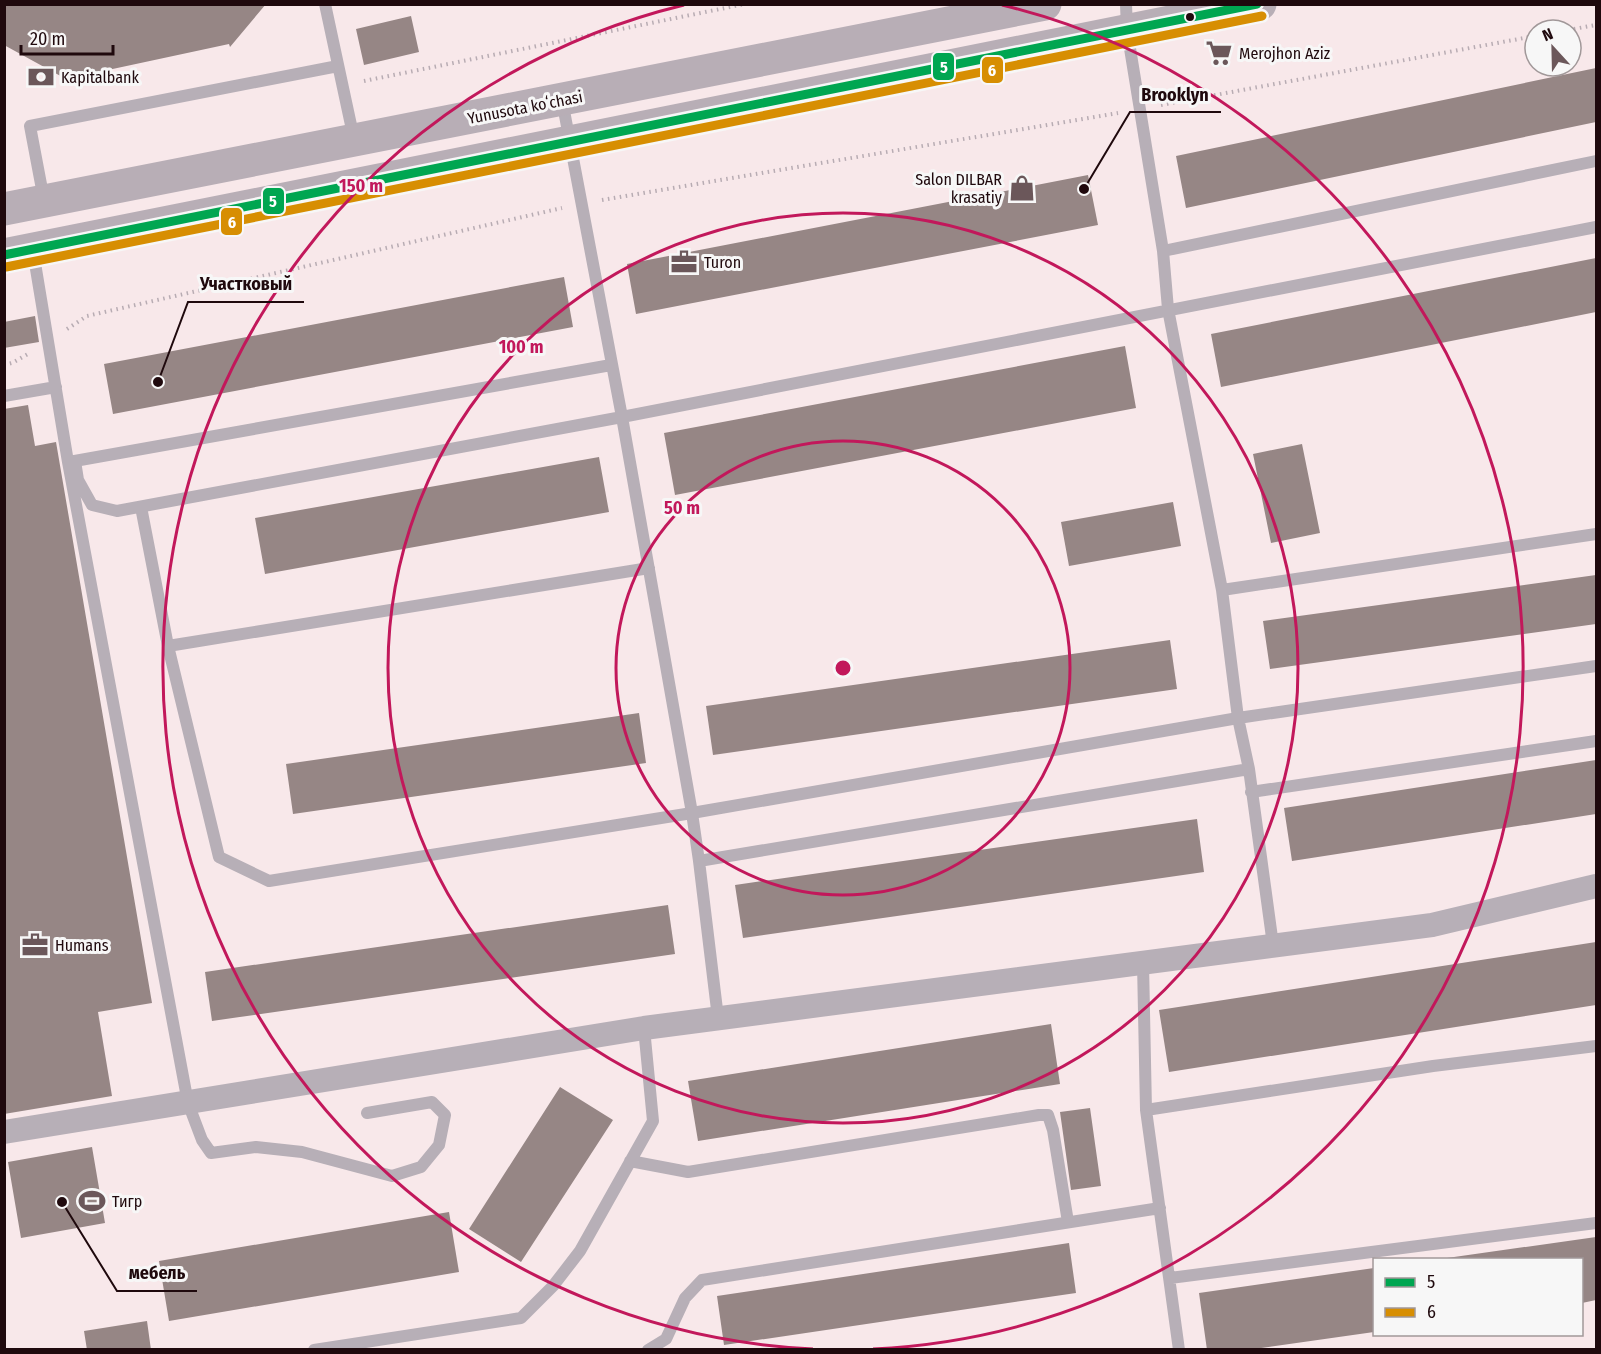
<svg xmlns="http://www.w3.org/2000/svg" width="1601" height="1354" viewBox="0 0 1601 1354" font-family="'Fira Sans Condensed',sans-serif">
<rect width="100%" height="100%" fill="#f8e8ea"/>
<path fill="#968685" d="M4,4H50V6L56,4H266L230,47L229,44L66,79L4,45Z
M411,16L419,52L364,65L356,29Z
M1596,68V122L1186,208L1176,156Z
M1088,175L1098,225L636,314L627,264Z
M1596,258V312L1221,387L1211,334Z
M564,277L573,327L113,414L104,364Z
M35,316L39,342L4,348V322Z
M1125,346L1136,408L675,495L664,433Z
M28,405L35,446L56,442L152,1003L98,1012L112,1096L4,1114V409Z
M1302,444L1320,533L1271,543L1253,454Z
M599,457L609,512L265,574L255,518Z
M1173,502L1181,546L1069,566L1061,522Z
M1596,575V624L1270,669L1263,621Z
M1170,640L1177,689L713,755L706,706Z
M639,713L646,763L293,814L286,764Z
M1596,760V814L1292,861L1284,808Z
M1197,819L1204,872L743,938L735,885Z
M668,905L675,954L212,1021L205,972Z
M1596,942V1005L1169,1072L1159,1010Z
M1051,1024L1060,1084L698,1141L688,1081Z
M560,1087L613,1120L521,1262L469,1229Z
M1090,1108L1101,1186L1071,1190L1060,1112Z
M92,1147L105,1223L21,1238L8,1162Z
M449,1212L459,1272L169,1321L159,1261Z
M1596,1237V1300L1582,1303V1260H1447V1258Z
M1069,1243L1076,1293L724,1345L717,1296Z
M1374,1268V1332L1247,1350H1207L1199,1293Z
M147,1321L151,1350H87L84,1331Z"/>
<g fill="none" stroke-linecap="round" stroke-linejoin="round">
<path stroke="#b8acb3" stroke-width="4" stroke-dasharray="1.5 4.5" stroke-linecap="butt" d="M1568,30L1596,25
M364,81L745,4
M1161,105L1535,36
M602,200L1118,113
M67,329L87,316L562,208
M4,365L12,363L28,354"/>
<path stroke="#b7afb7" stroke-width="12" d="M325,4L354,139
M1126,4L1127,30L1163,251L1168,309L1222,590L1238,718L1249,769L1273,945
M562,100L622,417L692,813L699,861L718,1018
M44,200L30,126L338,66
M33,251L68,462L188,1103L202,1140L211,1153L256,1147L302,1152L392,1176L421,1167L439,1145L445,1115L432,1102L367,1113
M1163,251L1596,161
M4,396L56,387
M75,461L78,480L92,505L117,511L622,417L1596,227
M69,462L611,365
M141,507L168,646L649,568
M1222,590L1596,534
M168,646L219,857L269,881L692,813L1238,718L1596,666
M1251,792L1596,741
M699,861L1249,769
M1143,963L1146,1110
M630,1161L688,1172L1039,1115H1048L1053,1130L1068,1222
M1170,1278L1596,1223
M314,1350L521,1318L553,1286L580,1251L653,1121L644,1028
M648,1350L666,1339L685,1298L702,1280L1160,1208
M1179,1350L1146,1110L1433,1066L1596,1046"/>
<path stroke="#b7afb7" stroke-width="24" d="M4,1132L644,1028L1432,925L1596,886"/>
<path stroke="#b8aeb6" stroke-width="33" d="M4,209L1045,4
M4,255L1260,4"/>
<g stroke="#f7f7f7" stroke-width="14">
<path id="bus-1" d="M4,255L1257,4"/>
</g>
<g stroke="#f7f7f7" stroke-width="14">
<path id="bus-2" d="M6,267L1262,16"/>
</g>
<use href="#bus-1" stroke="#00a651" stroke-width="9"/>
<use href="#bus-2" stroke="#d78e02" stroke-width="9"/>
</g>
<g fill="none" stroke="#c2185b" stroke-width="3">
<circle cx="843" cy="668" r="227"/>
<circle cx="843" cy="668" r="455"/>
<path d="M813 1349A682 682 0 0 1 684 5M1002 5A682 682 0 0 1 873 1349"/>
</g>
<defs>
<g id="supermarket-bare" transform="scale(2.07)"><path d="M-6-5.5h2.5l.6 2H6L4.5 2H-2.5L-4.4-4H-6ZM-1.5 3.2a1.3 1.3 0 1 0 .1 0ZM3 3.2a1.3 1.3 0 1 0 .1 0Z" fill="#6b575a" stroke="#f7f7f7" stroke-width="2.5" paint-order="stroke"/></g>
<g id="bank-bare" transform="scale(2.07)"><path d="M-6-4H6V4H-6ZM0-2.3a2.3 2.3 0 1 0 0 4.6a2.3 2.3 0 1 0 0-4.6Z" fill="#6b575a" stroke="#f7f7f7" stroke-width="2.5" paint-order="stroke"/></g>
<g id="shop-bare" transform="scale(2.07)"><path d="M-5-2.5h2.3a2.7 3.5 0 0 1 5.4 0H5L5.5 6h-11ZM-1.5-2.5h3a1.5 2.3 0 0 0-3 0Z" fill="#6b575a" stroke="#f7f7f7" stroke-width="2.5" paint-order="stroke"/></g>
<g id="office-bare" transform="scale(2.07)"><path d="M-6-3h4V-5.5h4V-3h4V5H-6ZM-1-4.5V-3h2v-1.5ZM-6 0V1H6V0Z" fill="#6b575a" stroke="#f7f7f7" stroke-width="2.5" paint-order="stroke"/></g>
<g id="stadium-bare" transform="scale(2.07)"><path d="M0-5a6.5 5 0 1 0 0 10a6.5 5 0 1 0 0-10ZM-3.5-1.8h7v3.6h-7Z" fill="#6b575a" stroke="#f7f7f7" stroke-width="2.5" paint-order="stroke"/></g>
</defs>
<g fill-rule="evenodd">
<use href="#supermarket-bare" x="1219" y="53"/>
<use href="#bank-bare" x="41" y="77"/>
<use href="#shop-bare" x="1022" y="188"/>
<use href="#office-bare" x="684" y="262"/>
<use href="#office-bare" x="35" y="945"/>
<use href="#stadium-bare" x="92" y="1201"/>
</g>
<circle fill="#1f090d" stroke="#f7f7f7" stroke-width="2" cx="1190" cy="17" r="5"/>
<g text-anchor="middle" stroke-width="6" stroke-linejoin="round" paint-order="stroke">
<g font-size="16" fill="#1f090d" stroke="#f7f7f7" text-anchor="start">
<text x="1239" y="59">Merojhon Aziz</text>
<text x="61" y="83">Kapitalbank</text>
<text x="1002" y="185" text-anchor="end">Salon DILBAR<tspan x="1002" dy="18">krasatiy</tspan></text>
<text x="704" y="268">Turon</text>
<text x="55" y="951">Humans</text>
<text x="112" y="1207">Тигр</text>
</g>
<g font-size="16" fill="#1f090d" stroke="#f7f7f7">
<text transform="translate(525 107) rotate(-11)" y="6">Yunusota koʻchasi</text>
</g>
</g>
<circle cx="843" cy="668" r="9" fill="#c2185b" stroke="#f7f7f7" stroke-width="3"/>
<g font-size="18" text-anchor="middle" font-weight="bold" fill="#c2185b" stroke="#f7f7f7" stroke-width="6" stroke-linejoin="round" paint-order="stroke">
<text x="361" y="192">150 m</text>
<text x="521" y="353">100 m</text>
<text x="682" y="514">50 m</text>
</g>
<path fill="none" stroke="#1f090d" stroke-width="2" d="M1084 189L1130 112H1221M158 382L188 302H304M62 1202L117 1291H197"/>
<g fill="#1f090d" stroke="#f7f7f7" stroke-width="2">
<circle cx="1084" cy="189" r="6"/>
<circle cx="158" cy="382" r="6"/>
<circle cx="62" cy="1202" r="6"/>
</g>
<g font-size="18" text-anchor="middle" font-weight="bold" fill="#1f090d" stroke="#f7f7f7" stroke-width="6" stroke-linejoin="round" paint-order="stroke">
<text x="1175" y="101">Brooklyn</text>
<text x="246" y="290">Участковый</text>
<text x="157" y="1279">мебель</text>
</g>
<g stroke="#f7f7f7" stroke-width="2">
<rect x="932" y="52" width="23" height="29" rx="6" fill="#00a651"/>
<rect x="981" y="56" width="23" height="28" rx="6" fill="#d78e02"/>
<rect x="262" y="187" width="23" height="28" rx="6" fill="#00a651"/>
<rect x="220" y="207" width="23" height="29" rx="6" fill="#d78e02"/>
</g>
<g font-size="16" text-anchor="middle" font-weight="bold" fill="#fff">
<text x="944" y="73">5</text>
<text x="992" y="76">6</text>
<text x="273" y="207">5</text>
<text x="232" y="228">6</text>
</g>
<rect width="1601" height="1354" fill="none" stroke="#1f090d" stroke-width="12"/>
<rect x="1373" y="1258" width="210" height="78" fill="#f7f7f7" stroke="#a19899" stroke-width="1.5"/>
<rect x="1385" y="1278" width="30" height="9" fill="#00a651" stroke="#a19899" stroke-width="1.5"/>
<text x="1427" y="1288" font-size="18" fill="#1f090d">5</text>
<rect x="1385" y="1308" width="30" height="9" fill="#d78e02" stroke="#a19899" stroke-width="1.5"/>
<text x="1427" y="1318" font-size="18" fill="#1f090d">6</text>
<g transform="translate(1553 48) rotate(338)"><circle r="28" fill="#f7f7f7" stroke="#a19899" stroke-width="1.5"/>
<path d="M0-4.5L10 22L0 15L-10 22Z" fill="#6b575a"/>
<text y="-9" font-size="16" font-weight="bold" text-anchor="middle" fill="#1f090d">N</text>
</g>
<path d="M21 45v9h92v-9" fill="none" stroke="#1f090d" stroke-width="3"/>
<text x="30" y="45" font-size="18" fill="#1f090d" stroke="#f7f7f7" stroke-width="4.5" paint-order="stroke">20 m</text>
</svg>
